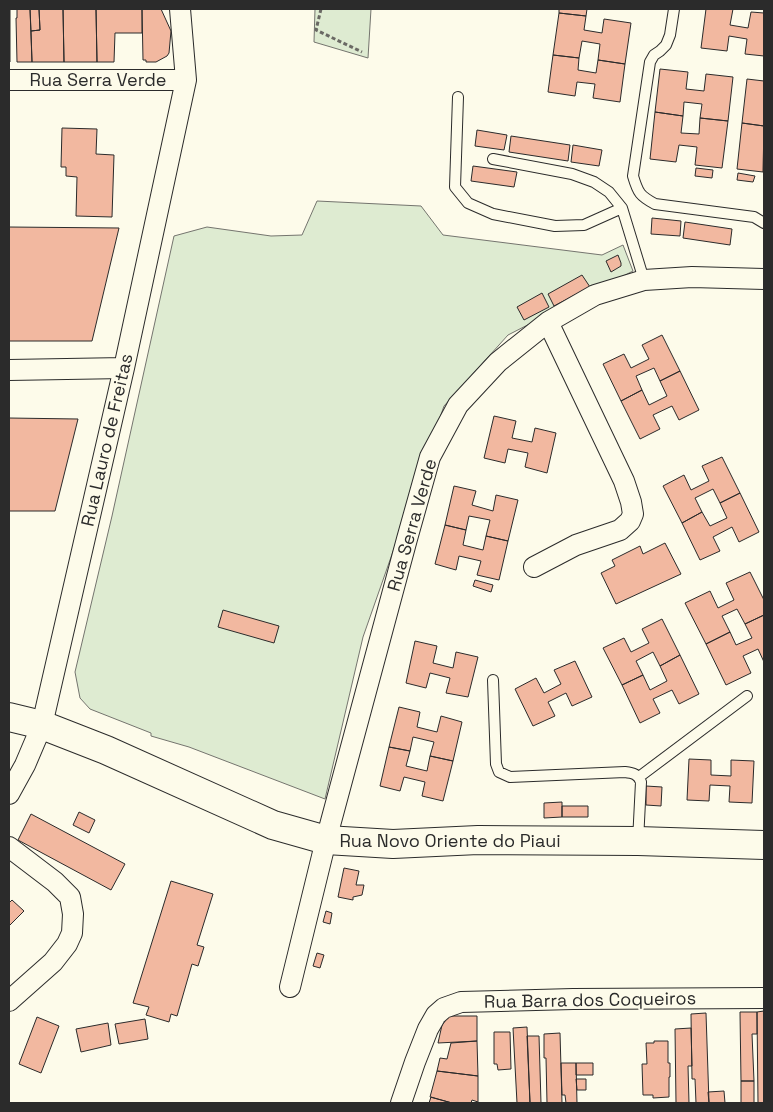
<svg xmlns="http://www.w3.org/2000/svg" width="773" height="1112" viewBox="0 0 773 1112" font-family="'Space Grotesk',sans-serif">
<rect width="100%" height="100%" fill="#fdfbea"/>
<path fill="#deebd1" stroke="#74746e" d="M315,9H371L368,58L314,42Z
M317,201L421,206L443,235L602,255L623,245L633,271L508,335L444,406L363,637L325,799L189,747L151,736V733L90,709L80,698L75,672L112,516L174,236L207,227L271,236L302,235Z"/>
<path fill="#f2b8a0" stroke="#2b2b2b" d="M9,9H10V62H9Z
M17,9H30L32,62H17L16,18H17Z
M30,9H39L40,30L31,31Z
M39,9H63L64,62H32L31,31L40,30Z
M63,9H96L97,62H64Z
M96,9H142V33H115L114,62H97Z
M142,9H161L171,31L169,53L167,56L156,62H146V60H143Z
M559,9H587L586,16L559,13Z
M706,9H733L730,25L748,28L751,12L764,13V56L745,54L747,39L729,36L727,51L701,48Z
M559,13L586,16L584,30L602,33L604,19L631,23L625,64L598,60L600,44L582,41L579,58L553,55Z
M553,55L579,58L578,70L596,73L598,60L625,64L620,102L593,98L595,84L577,82L575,96L548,92Z
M660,69L688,72L686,89L704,91L706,74L733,77L728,121L700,118L702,104L684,102L683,116L655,112Z
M747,79L764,81V126L742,123Z
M655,112L683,116L681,133L699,134L700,118L728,121L722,168L695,165L697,147L679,145L676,162L650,159Z
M742,123L764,126L763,172L737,169Z
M62,128L97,129L96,154L114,155L112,217L76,216L77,177L66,176V167H61Z
M477,130L507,135L504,150L475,146Z
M511,136L570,145L568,161L509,152Z
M573,145L602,150L599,166L571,162Z
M473,166L517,172L514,187L471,181Z
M696,168L713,170L712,178L695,176Z
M738,173L755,176L753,182L737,180Z
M652,218L681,221L680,236L651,234Z
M685,222L732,229L730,245L683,238Z
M9,227L119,228L92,341H9Z
M618,255L621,263V266L611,272L606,261Z
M582,275L590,287L554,306L548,294Z
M542,293L549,307L524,320L517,307Z
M662,335L680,371L660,381L654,368L636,376L642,390L621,401L603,364L624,354L631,368L649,359L642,345Z
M680,371L699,410L679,420L672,406L653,415L660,429L640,439L621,401L642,390L649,405L667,396L660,381Z
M494,416L516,421L512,438L532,442L535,428L556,433L547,473L525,467L528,453L508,449L505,463L484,458Z
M9,418L78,419L55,511H9Z
M722,457L740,493L720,503L713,489L695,498L702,512L682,523L663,486L684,475L691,490L709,481L702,466Z
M454,486L476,491L472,505L493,511L496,495L518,500L508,541L486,536L490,520L469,516L466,530L445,525Z
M740,493L759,532L739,542L732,527L713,537L720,551L700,560L682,523L702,512L710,526L727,518L720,503Z
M445,525L466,530L463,545L483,550L486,536L508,541L499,580L477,575L481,561L459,556L456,570L435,564Z
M665,543L681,574L616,604L601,573L615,566L612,560L640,546L643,554Z
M750,572L764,600V615L745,624L737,609L722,616L730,632L706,644L685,603L710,591L718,608L734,600L726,583Z
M475,580L493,585L491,592L473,586Z
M223,610L279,626L274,643L218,627Z
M764,615V662L758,649L743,656L751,673L726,685L706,644L730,632L736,645L752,638L745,624Z
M662,619L680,655L660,666L653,652L636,661L643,675L622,685L603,648L624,638L631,652L649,643L642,629Z
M415,641L437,646L433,663L453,668L456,652L478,657L468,697L446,693L450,678L430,673L426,688L406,683Z
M680,655L699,694L679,704L672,690L653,699L660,713L640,723L622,685L643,675L650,690L667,681L660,666Z
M575,661L592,697L572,706L566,693L548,702L555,716L533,726L515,689L536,678L544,693L561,684L554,670Z
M399,707L420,712L417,727L437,732L441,716L462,722L453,761L430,756L434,742L413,737L410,751L389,747Z
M389,747L410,751L406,766L427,771L430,756L453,761L443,801L422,796L425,782L404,777L400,791L380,786Z
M689,759L711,760V775L731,776V760L754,761L752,803L729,802L730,786L710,785L709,801L687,800Z
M646,786L662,787L661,806L646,805Z
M562,802V817L544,818V803Z
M562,806H588V817H562Z
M79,812L95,820L89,833L73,825Z
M31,814L125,864L111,890L18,840Z
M344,868L359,871L356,885H364L362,895L353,897V900L338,897Z
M171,881L213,894L197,945L204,947L198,966L192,964L177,1016L171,1014L169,1022L146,1015L149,1007L133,1003Z
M12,900L24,911L9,926V903Z
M326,911L332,913L330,924L323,922Z
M317,953L324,955L320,968L313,966Z
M764,1011V1103H758L757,1012Z
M740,1012H757V1034H752L754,1081H741Z
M706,1013L709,1103H696L695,1079H692L691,1014Z
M449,1016H477V1041L438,1043L442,1025Z
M37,1017L59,1026L41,1073L19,1064Z
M145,1019L148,1039L119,1044L115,1024Z
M108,1023L111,1045L81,1052L76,1029Z
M527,1027L530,1103H517L513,1028Z
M691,1028L692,1066H688L689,1103H676L675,1029Z
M494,1032H510L511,1069L498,1070L497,1064H494Z
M560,1033L562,1103H547L546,1058H544V1034Z
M527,1036H539L541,1103H530Z
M477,1041L478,1076L437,1071L440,1058L447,1059L451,1043Z
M654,1041H668V1063H670V1077H669V1097L653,1098V1095H643L642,1064H647L646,1043H654Z
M561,1063H576L577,1103H566L565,1095H562Z
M576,1063H593V1075H576Z
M437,1071L478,1076V1102L472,1100L471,1103H452L430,1097Z
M576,1079H586V1090H577Z
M741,1081H754V1103H741Z
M724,1091L725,1103H709L708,1092Z
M431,1097L452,1103H429Z"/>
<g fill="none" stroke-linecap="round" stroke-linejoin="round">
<g stroke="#2b2b2b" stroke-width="12">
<path id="lane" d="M674,9L670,35L666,45L660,51L654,55L650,62L633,176C638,193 640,196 655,204L754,217L764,223
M458,97L455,187L468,203L493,214L555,226L584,225L622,208
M493,159L572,174L594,182L609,192L622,208L644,280
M493,680L496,764L499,772L510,777L625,772C633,773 638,774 641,782L638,841
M639,777L747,696"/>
</g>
<g stroke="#2b2b2b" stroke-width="22">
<path id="street" d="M9,80H186
M9,370L124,368
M534,567L576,545L620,530L630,521L633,514L631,502L624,481L548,322
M9,794L25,765L42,725L124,368L186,80L180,9
M9,847L55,882L70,897L73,914L72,933L67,944L53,962L9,1001
M290,987L326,840L407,539L430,457L458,405L498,362L548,322L595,295L644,280L692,277L764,279
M401,1103L415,1062L428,1029L436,1015L444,1008L461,1002L573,999L764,998"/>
</g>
<g stroke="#2b2b2b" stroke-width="30">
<path id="secondary" d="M9,717L42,725L106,750L273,825L326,840L393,844L478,840L638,841L764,845"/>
</g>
<path stroke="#6a6964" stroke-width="3" stroke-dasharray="4 2.5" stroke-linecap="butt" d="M321,9L316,30L362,52"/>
<use href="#lane" stroke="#fdfbea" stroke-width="10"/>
<use href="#street" stroke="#fdfbea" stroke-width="20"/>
<use href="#secondary" stroke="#fdfbea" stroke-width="28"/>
</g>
<g text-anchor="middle" stroke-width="4" stroke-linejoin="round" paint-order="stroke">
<g font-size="18" fill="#2b2b2b" stroke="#fdfbea">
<text x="98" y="86">Rua Serra Verde</text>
<text transform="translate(107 440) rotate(-77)" y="6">Rua Lauro de Freitas</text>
<text transform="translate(412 525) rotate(-74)" y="6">Rua Serra Verde</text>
<text x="450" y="847">Rua Novo Oriente do Piaui</text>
<text transform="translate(590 1000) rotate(-1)" y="6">Rua Barra dos Coqueiros</text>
</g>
</g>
<rect width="773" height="1112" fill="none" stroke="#2b2b2b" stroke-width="20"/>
</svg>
